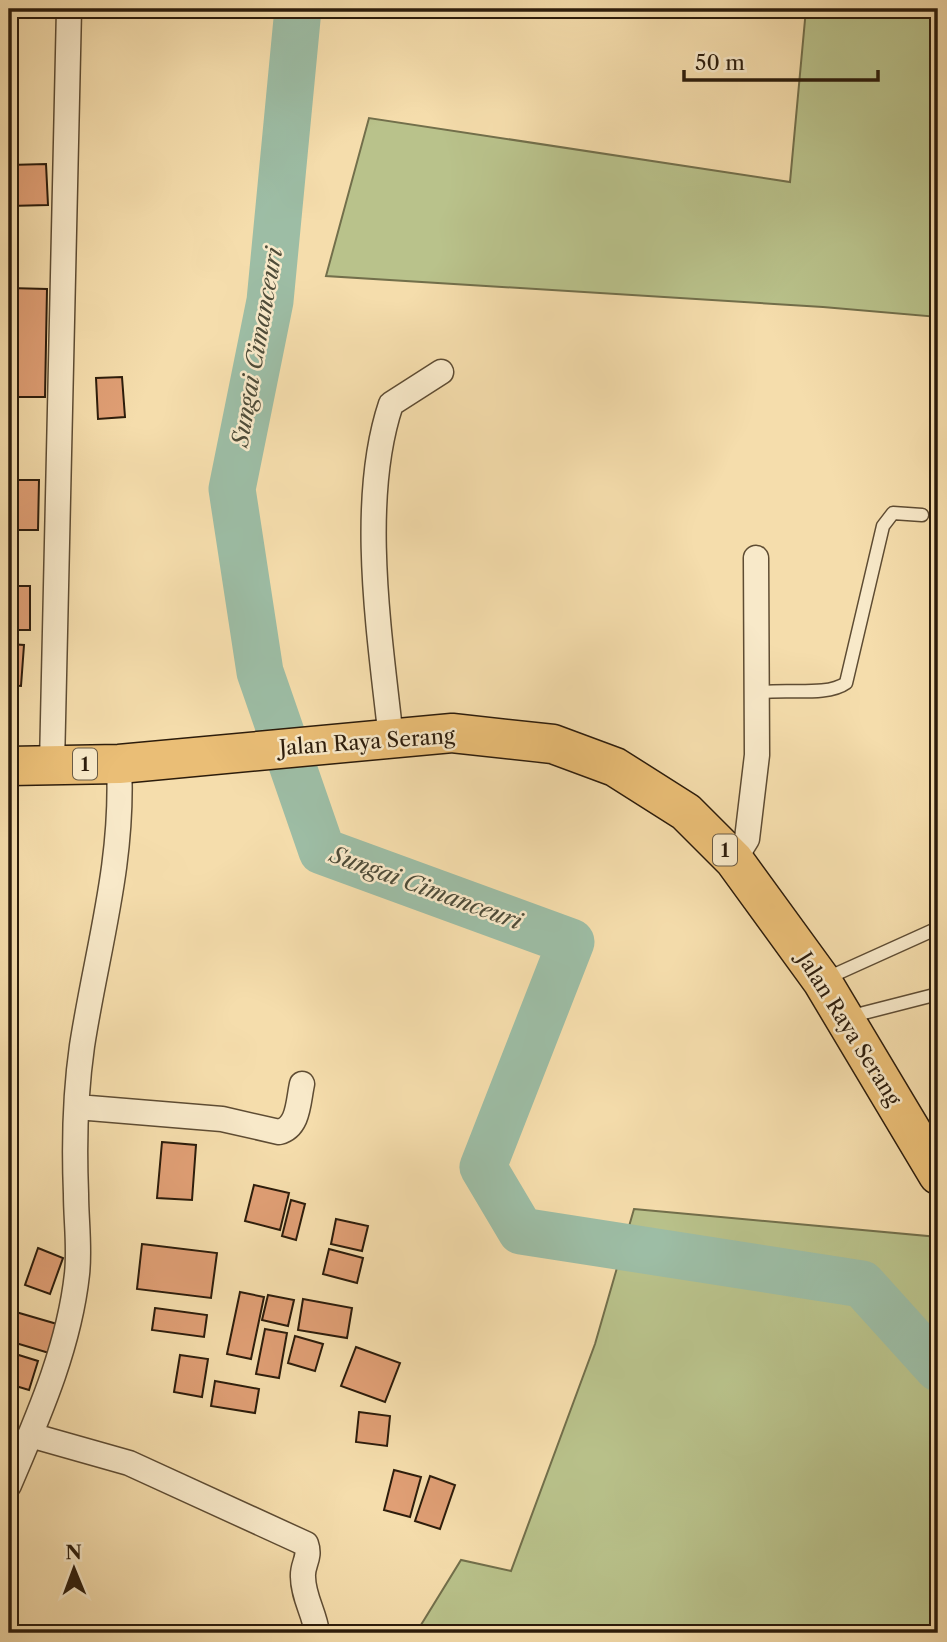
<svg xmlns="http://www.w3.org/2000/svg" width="947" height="1642" viewBox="0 0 947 1642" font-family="'Libre Caslon Text',serif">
<rect width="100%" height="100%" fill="#f5ddac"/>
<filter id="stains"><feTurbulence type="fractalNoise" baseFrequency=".00286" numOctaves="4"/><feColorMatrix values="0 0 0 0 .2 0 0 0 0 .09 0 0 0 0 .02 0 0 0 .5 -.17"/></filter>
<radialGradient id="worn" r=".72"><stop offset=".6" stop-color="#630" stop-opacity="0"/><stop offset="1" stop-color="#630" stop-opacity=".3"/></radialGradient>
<path fill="#b9c28b" stroke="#726f4b" stroke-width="2" d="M806,9H938V317L823,307L326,276L369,118L790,182Z
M634,1209L938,1237V1633H416L461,1560L511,1571L595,1344Z"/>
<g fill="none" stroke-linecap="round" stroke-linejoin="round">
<path stroke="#9dbda5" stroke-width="47" d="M298,9L270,301L232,489L260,672L322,851L571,942L483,1167L521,1231L862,1284L938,1368"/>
</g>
<path fill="#e09f75" stroke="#2c1c0b" stroke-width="2" d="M46,164L48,205L9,206V165Z
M9,288L47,289L45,397H9Z
M122,377L125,417L98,419L96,378Z
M9,480H39L38,530H9Z
M9,586H30V630H9Z
M9,644L24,645L21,686L9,685Z
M162,1142L196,1145L192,1200L157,1198Z
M254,1185L289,1193L280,1230L245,1221Z
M291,1200L305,1204L296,1240L282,1236Z
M336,1219L368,1226L362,1251L331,1244Z
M142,1244L217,1253L211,1298L137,1289Z
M38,1248L63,1258L50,1294L25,1285Z
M329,1249L363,1258L357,1283L323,1274Z
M240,1292L264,1297L251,1359L227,1354Z
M268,1295L294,1300L288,1326L262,1320Z
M303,1299L352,1308L347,1338L298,1330Z
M155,1308L207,1315L204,1337L152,1330Z
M9,1310L57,1324L49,1353L9,1341Z
M265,1329L287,1333L279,1378L256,1374Z
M295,1336L323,1344L315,1371L288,1363Z
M356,1347L400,1363L385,1402L341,1386Z
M9,1352L38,1361L29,1390L9,1384Z
M180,1355L208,1359L202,1397L174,1392Z
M215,1381L259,1389L255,1413L211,1406Z
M359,1412L390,1416L387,1446L356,1442Z
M394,1470L421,1477L410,1517L384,1510Z
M430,1476L455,1485L440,1529L415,1521Z"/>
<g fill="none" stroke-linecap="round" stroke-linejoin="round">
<g stroke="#5e4c33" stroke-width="15">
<path id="lane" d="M757,693C782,688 827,697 846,683L883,526L893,513L922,515
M825,979L938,928
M848,1017L938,994"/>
</g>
<g stroke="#5e4c33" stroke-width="27">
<path id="street" d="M391,739C380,637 358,502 391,404L441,372
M52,765L69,9
M734,860L747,839L757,755L756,558
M77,1107L222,1119L279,1132C299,1127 298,1102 302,1084
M30,1435L129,1463L306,1544C311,1558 302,1564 303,1577C303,1597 315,1614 317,1633
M9,1485C38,1417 69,1348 77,1274C80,1248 76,1220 76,1194C74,1145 75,1095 82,1046C97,949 124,864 119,764"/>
</g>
<g stroke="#2c1c0b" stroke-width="41">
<path id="highway" d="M9,766L119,764L452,733L553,744L615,767L686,812L734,860L822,981L938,1175"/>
</g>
<use href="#lane" stroke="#f8e9c9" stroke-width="12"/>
<use href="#street" stroke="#f8e9c9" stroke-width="24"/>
<use href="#highway" stroke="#eabe76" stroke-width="38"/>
</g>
<g text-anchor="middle" stroke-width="5" stroke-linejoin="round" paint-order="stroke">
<g fill="#f8e9c9" stroke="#695a44" stroke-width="2">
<rect x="73" y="748.5" width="24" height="31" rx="5"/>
<rect x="713" y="834.5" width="24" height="31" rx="5"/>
</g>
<g font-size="19" font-weight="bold" fill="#2c1c0b">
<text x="85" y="771">1</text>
<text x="725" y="857">1</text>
</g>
<g font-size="21" fill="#2c1c0b" stroke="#f8e9c9">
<text transform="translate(367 742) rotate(-4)" y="7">Jalan Raya Serang</text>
<text transform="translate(849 1029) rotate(58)" y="7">Jalan Raya Serang</text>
</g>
<g font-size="23" font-style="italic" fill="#4e4c39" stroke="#f8e9c9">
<text transform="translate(257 347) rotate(-80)" y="8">Sungai Cimanceuri</text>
<text transform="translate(426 888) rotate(20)" y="8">Sungai Cimanceuri</text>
</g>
</g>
<rect width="947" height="1642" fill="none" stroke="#f5ddac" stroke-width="35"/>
<rect x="10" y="10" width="926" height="1621" fill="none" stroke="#2c1c0b" stroke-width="3.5"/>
<rect x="18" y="18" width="912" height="1607" fill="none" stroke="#2c1c0b" stroke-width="2"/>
<g transform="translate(74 1569) rotate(359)" stroke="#f8e9c9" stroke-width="5" paint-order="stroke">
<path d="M0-5L12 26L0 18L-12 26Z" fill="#2c1c0b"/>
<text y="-10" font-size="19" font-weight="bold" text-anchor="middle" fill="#2c1c0b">N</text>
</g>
<path d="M684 70v10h194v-10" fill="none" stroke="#2c1c0b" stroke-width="3.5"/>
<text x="695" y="70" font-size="21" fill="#2c1c0b" stroke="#f8e9c9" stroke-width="5" paint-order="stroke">50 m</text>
<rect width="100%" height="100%" filter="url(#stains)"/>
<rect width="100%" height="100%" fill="url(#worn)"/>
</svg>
